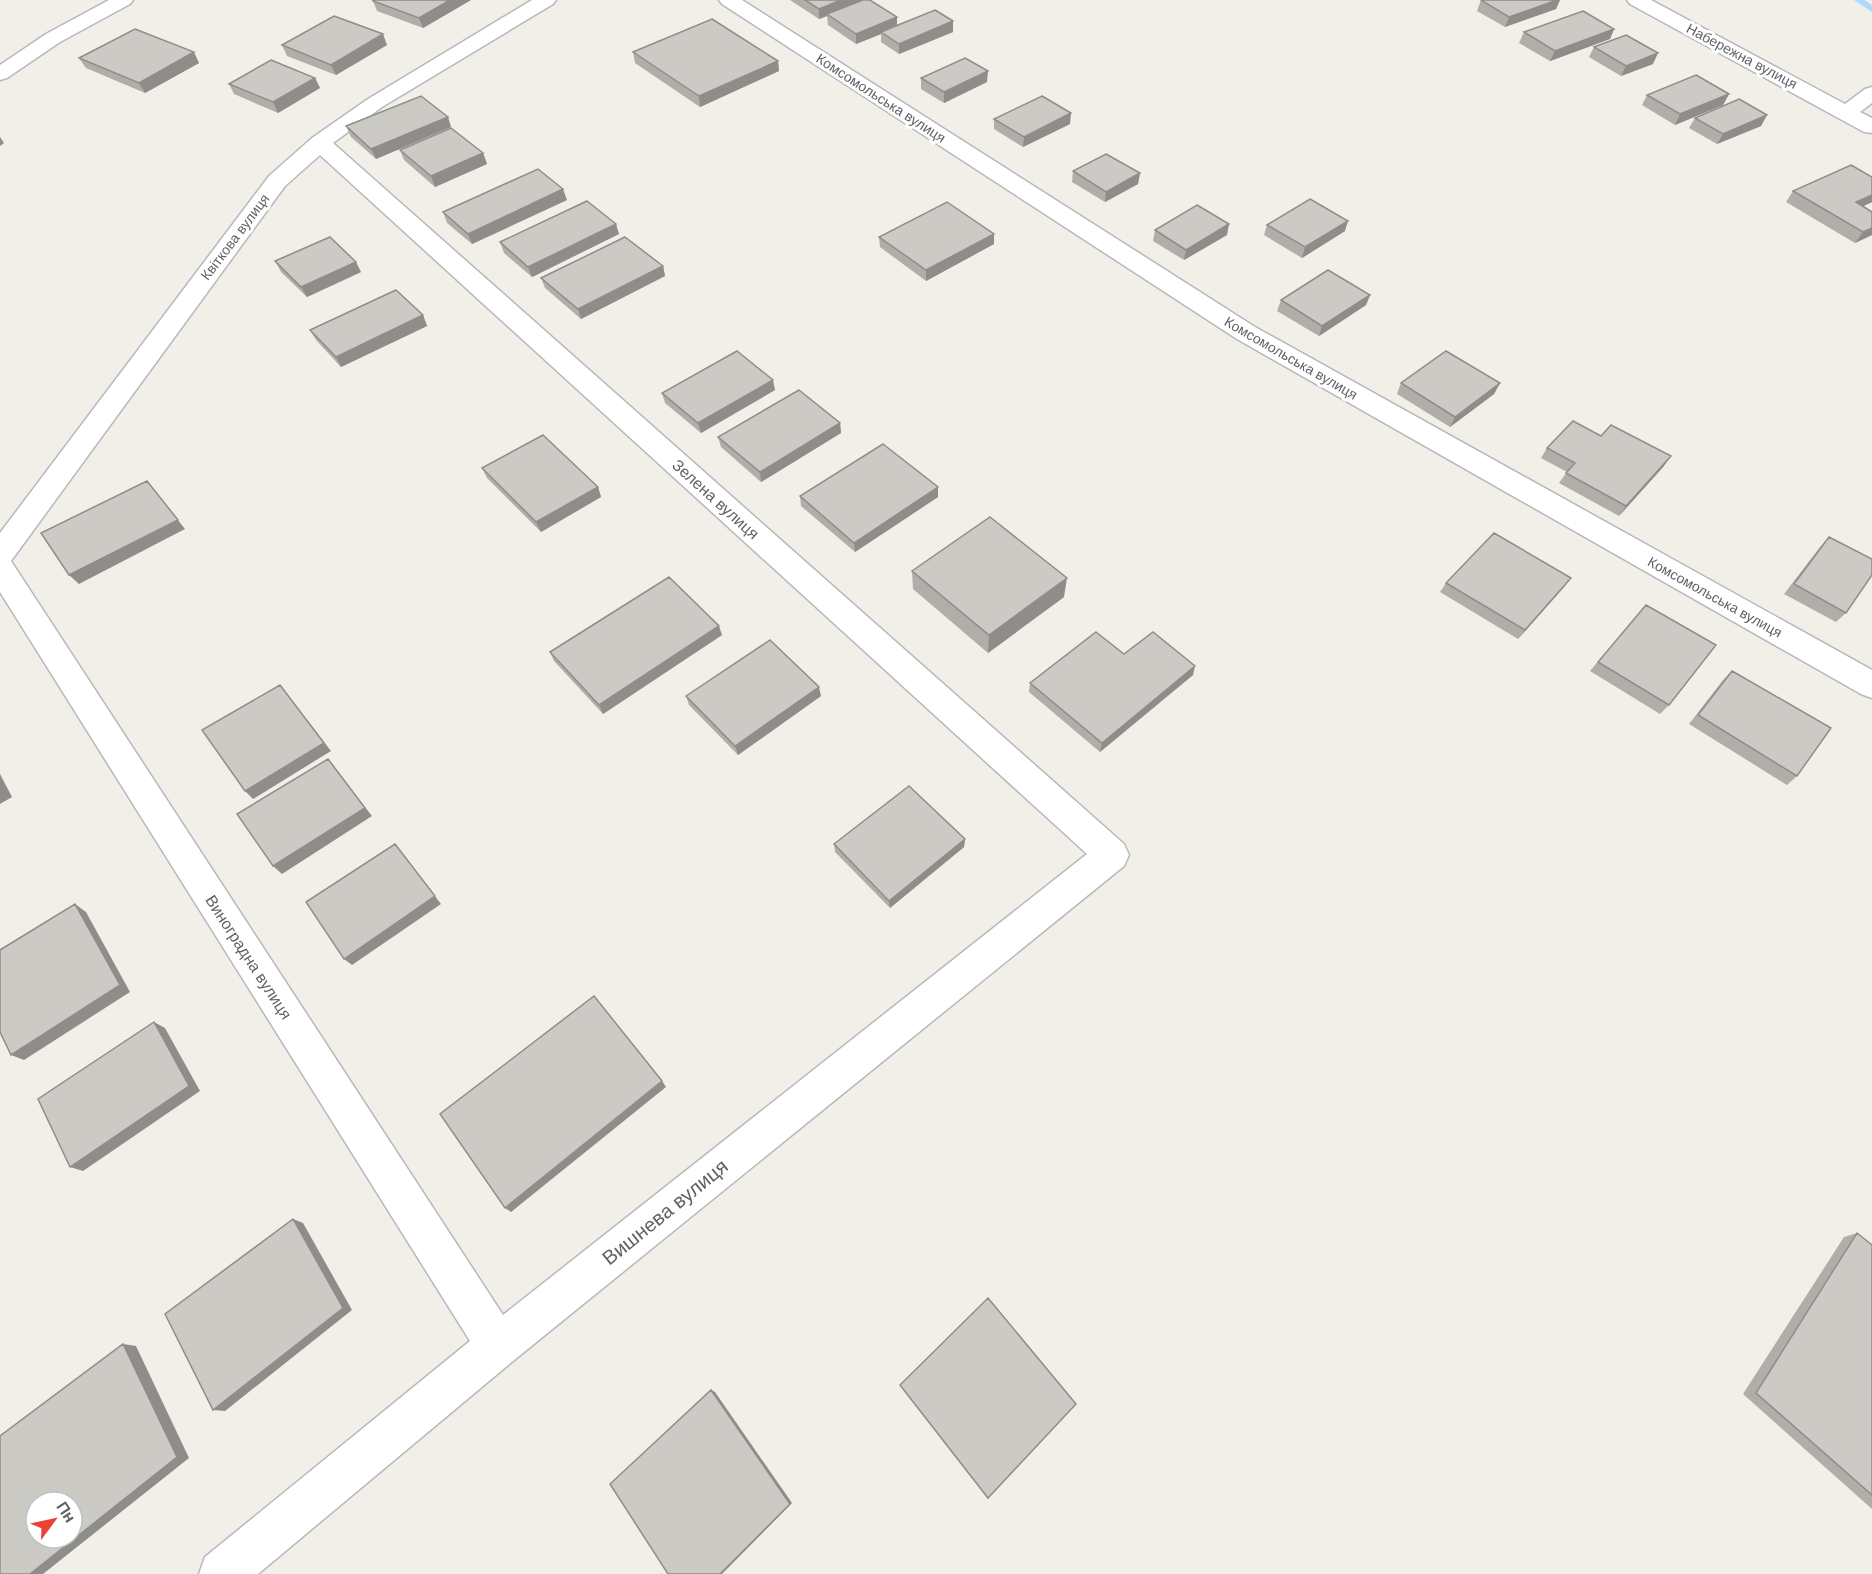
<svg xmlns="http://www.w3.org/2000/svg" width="1872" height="1574" viewBox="0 0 1872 1574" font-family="Helvetica,sans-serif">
<rect width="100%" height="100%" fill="#f1efe8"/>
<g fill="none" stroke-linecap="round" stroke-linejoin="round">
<path fill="#aadaff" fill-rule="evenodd" d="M1854,0H1864L1872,5V12Z"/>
<g stroke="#b5b8bc" stroke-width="3">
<path id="minor" d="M109,0H133L130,4L60,42L7,78L0,80V65L46,34Z
M532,0H556L553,4L382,107L333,143L1124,844L1129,855L1124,866L513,1361L258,1574H199L205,1557L470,1341L0,592V533L269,176L312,138L368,99ZM320,155L1087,854L503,1315L11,561L285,186Z
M719,0H742L1255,327L1872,670V698L1861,694L1237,339L722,4Z
M1627,0H1651L1845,104L1865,89L1872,87V103L1860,112L1872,118V133L1864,132L1630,4Z"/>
</g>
<use href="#minor" fill="#fff" fill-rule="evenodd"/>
</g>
<path fill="#afaea9" d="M471,0L423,28L377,11L373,1Z
M790,0H870L897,25L953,21V32L899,54L881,42V34L856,44L828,25L827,16L819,19Z
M1481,0H1560L1556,9L1505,27L1477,11Z
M1614,29L1610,39L1550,61L1519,43L1524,32Z
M282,45H387L336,75L287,56Z
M1594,47L1653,64L1621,76L1589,57Z
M633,52L778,61L779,71L700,107L635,63Z
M79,58L199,63L145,93L86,68Z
M315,78L320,88L278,113L234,94L229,84Z
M921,78L987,82L944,103L921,89Z
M1729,94L1723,105L1675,125L1642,105L1647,95Z
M1767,115L1761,126L1717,144L1689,128L1695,118Z
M448,117L451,127L376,159L351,137L346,126Z
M994,119L1070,124L1023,147L994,129Z
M400,150L483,153L487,164L435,187L404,160Z
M1073,171L1140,173L1138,184L1105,202L1072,182Z
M1793,191L1872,202L1863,206L1872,235L1855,243L1786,202Z
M567,200L472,244L447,223L443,212Z
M1267,225L1345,231L1302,258L1264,235Z
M1155,230L1227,235L1184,260L1153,241Z
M619,234L532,277L504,253L500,242Z
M879,237L994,244L926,281L880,247Z
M275,261L361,272L307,297L281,272Z
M663,266L665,276L581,319L545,288L541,278Z
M1370,295L1366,305L1319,336L1277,311L1281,300Z
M423,315L427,326L341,367L316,340L310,330Z
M1401,383H1500L1494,394L1450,427L1397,394Z
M775,390L701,433L665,403L662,393Z
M840,423L841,433L761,482L721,447L718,437Z
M1601,436L1664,466L1619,516L1559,483L1567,472L1541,458L1547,448Z
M482,468L598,487L601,497L541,532L487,478Z
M800,496L938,497L855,552L801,506Z
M1829,537L1846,613L1836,622L1784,594L1820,547Z
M912,571L1064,597L988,653L913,589Z
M1571,578L1564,587L1518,639L1440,592L1446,583Z
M1646,605L1669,705L1660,714L1590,671Z
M722,635L603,714L554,661L550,652Z
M1124,654L1193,675L1100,752L1029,692L1030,683Z
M1732,671L1797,776L1787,785L1689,724L1723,680Z
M686,696H821L738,755L689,705Z
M965,839L964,847L890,908L835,852L834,844Z
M1857,1233L1872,1245V1509L1743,1394L1844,1237Z"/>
<path fill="#8f8d8a" d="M450,0H471L423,28L419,18Z
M841,0H867L827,14V16L819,19V9Z
M1557,0H1560L1556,9L1505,27L1509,17Z
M897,17V27L881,32V34L856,44V34Z
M953,21V32L899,54V44Z
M1614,29L1610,39L1550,61L1555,51Z
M383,34L387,45L336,75L331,65Z
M194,52L199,63L145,93L139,83Z
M1658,53L1653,64L1621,76L1626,66Z
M778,61L779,71L700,107L699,96Z
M988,71L987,82L944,103V92Z
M315,78L320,88L278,113L273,102Z
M1729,94L1723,105L1675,125L1680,114Z
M1071,113L1070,124L1023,147L1024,137Z
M1767,115L1761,126L1717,144L1723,134Z
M448,117L451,127L376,159L371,149Z
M0,137L4,143L0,146Z
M483,153L487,164L435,187L431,176Z
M1140,173L1138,184L1105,202L1106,192Z
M563,189L567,200L472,244L468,234Z
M1872,195V202L1849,213L1856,202Z
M1348,221L1345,231L1302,258L1305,247Z
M616,224L619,234L532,277L528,267Z
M1229,224L1227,235L1184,260L1186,250Z
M1872,228V235L1855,243L1863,232Z
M994,234V244L926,281V270Z
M356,262L361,272L307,297L301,287Z
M663,266L665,276L581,319L578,309Z
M1370,295L1366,305L1319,336L1322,326Z
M423,315L427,326L341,367L336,357Z
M773,380L775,390L701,433L698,423Z
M1500,383L1494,394L1450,427L1455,417Z
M840,423L841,433L761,482L760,472Z
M1671,456L1664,466L1619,516L1626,506Z
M147,481L185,529L79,584L69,575Z
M598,487L601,497L541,532L536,522Z
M938,487V497L855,552L854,543Z
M1067,578L1064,597L988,653L989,635Z
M1571,578L1564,587L1518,639L1525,630Z
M719,626L722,635L603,714L599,705Z
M1195,666L1193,675L1100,752L1102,743Z
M280,685L331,751L253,799L245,791Z
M819,687L821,696L738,755L735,746Z
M328,759L372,816L282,874L273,866Z
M0,774L12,797L0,804Z
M965,839L964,847L890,908L889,901Z
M395,844L441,904L352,965L344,959Z
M75,904L86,912L130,992L24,1060L11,1055Z
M154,1022L165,1028L200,1091L83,1171L70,1167Z
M662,1081L666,1087L511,1212L505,1208Z
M293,1219L303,1223L352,1310L225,1411L213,1410Z
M123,1344L136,1346L189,1458L43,1574H30Z
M711,1390L715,1392L792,1503L722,1574H720Z"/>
<path fill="#cccac5" stroke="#8f8d8a" stroke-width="1.5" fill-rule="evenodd" d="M375,0H450L419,18L373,1Z
M805,0H841L819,9Z
M863,0H870L897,17L856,34L827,14Z
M1481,0H1557L1509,17Z
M935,10L953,21L899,44L881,32Z
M1583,11L1614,29L1555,51L1524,32Z
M334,16L383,34L331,65L282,45Z
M712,19L778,61L699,96L633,52Z
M135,29L194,52L139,83L79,58Z
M1626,35L1658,53L1626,66L1594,47Z
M965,58L988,71L944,92L921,78Z
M271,60L315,78L273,102L229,84Z
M1696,75L1729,94L1680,114L1647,95Z
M421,96L448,117L371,149L346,126Z
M1042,96L1071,113L1024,137L994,119Z
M1739,99L1767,115L1723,134L1695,118Z
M451,128L483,153L431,176L400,150Z
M1106,154L1140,173L1106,192L1073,171Z
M1851,165L1872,177V195L1856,202L1872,212V228L1863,232L1793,191Z
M538,169L563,189L468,234L443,212Z
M1310,199L1348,221L1305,247L1267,225Z
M587,201L616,224L528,267L500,242Z
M947,202L994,234L926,270L879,237Z
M1197,205L1229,224L1186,250L1155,230Z
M330,237L356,262L301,287L275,261Z
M625,237L663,266L578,309L541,278Z
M1328,270L1370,295L1322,326L1281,300Z
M396,290L423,315L336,357L310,330Z
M737,351L773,380L698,423L662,393Z
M1446,351L1500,383L1455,417L1401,383Z
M799,390L840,423L760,472L718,437Z
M1573,421L1601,436L1611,425L1671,456L1626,506L1566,473L1575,463L1547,448Z
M543,435L598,487L536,522L482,468Z
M883,444L938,487L854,543L800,496Z
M147,481L178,520L69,575L41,533Z
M990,517L1067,578L989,635L912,571Z
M1494,533L1571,578L1525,630L1446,583Z
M1829,537L1872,559V575L1846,613L1794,584Z
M669,577L719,626L599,705L550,652Z
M1646,605L1716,645L1669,705L1598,662Z
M1096,632L1124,654L1153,632L1195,666L1102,743L1030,683Z
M770,640L819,687L735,746L686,696Z
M1732,671L1831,728L1797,776L1698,715Z
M280,685L324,743L245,791L202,730Z
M328,759L365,808L273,866L237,814Z
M909,786L965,839L889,901L834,844Z
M395,844L435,896L344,959L306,902Z
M75,904L120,985L11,1055L0,1032V950Z
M594,996L662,1081L505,1208L440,1114Z
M154,1022L189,1086L70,1167L38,1099Z
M293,1219L343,1308L213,1410L165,1314Z
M1857,1233L1872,1245V1495L1756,1393Z
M988,1298L1076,1404L988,1498L900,1385Z
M123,1344L177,1457L30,1574H0V1436ZM36,1502H72V1538H36Z
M711,1390L790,1504L720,1574H668L610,1484Z"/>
<g text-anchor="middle" stroke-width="6" stroke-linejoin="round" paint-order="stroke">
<g font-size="14" fill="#5f6368" stroke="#fff">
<text transform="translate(1742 56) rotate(28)" y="5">Набережна вулиця</text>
<text transform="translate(881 98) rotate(33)" y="5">Комсомольська вулиця</text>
<text transform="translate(235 237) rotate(-53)" y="5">Квіткова вулиця</text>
<text transform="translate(1291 358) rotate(30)" y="5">Комсомольська вулиця</text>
<text transform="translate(1715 597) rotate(29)" y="5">Комсомольська вулиця</text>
</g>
<g font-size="16" fill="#5f6368" stroke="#fff">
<text transform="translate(716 499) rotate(42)" y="6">Зелена вулиця</text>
<text transform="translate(249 957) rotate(57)" y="6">Виноградна вулиця</text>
</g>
<g font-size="20" fill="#5f6368" stroke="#fff">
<text transform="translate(665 1212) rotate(-39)" y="7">Вишнева вулиця</text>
</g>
</g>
<g transform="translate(54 1520) rotate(57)"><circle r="28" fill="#ffffff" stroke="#bfc1c3" stroke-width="1.5"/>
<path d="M0-4.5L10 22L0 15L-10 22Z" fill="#ea4335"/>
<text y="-9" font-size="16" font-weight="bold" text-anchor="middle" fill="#5f6368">Пн</text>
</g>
</svg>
